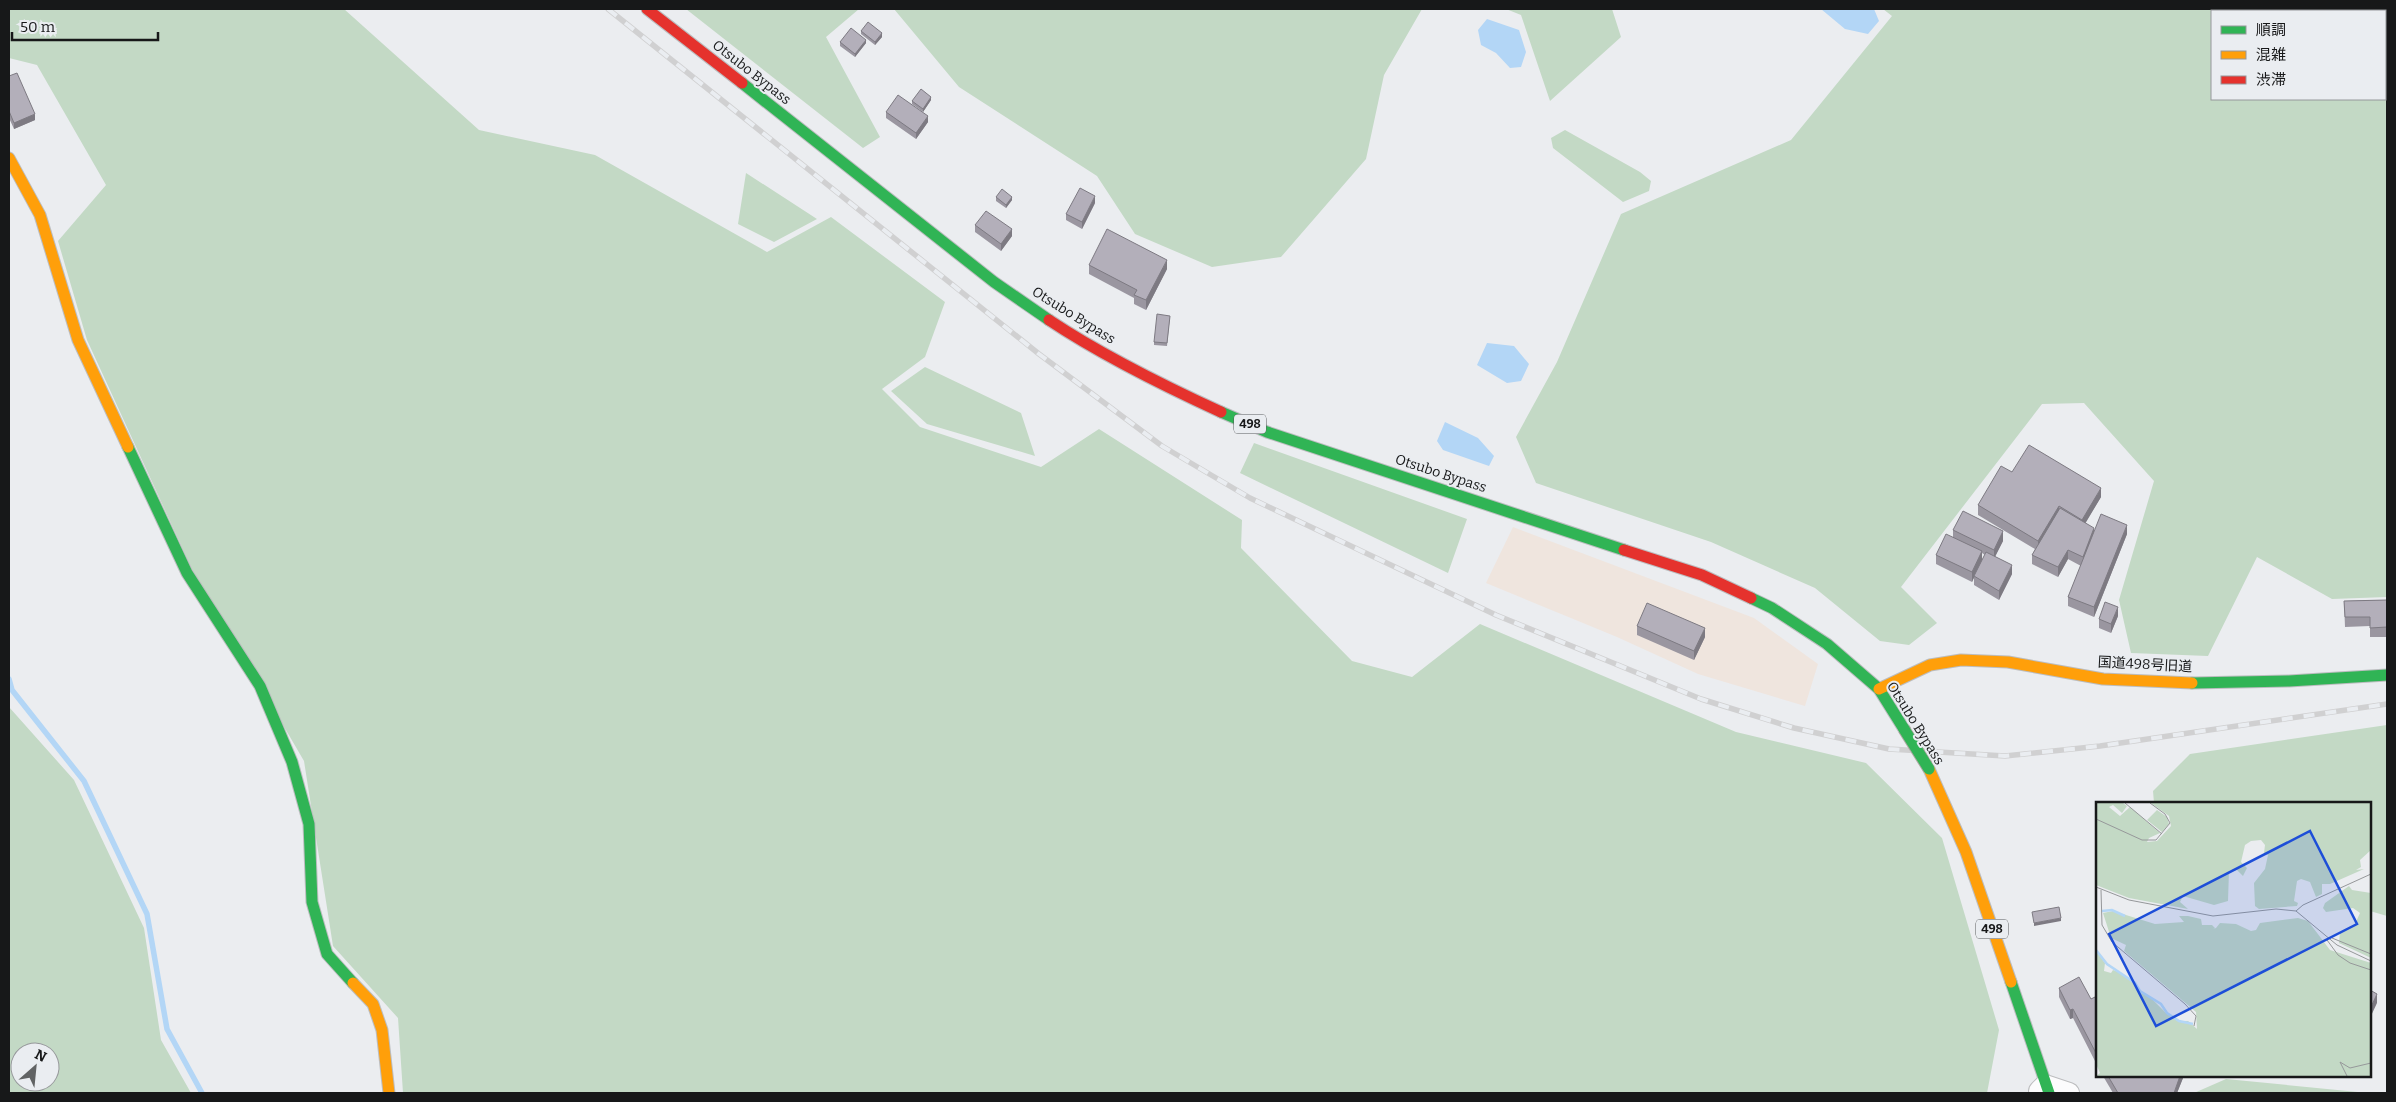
<svg xmlns="http://www.w3.org/2000/svg" width="2396" height="1102" viewBox="0 0 2396 1102" font-family="Bitter,'Noto Sans JP',serif">
<rect width="100%" height="100%" fill="#ebedf0"/>
<path fill="#efe5de" d="M1513,527L1754,618L1818,664L1805,706L1698,674L1617,637L1486,583Z"/>
<path fill="#c3d9c5" fill-rule="evenodd" d="M9,9H344L479,130L595,155L767,252L831,217L945,302L925,357L882,389L920,427L1041,467L1099,429L1242,520L1241,548L1352,661L1412,677L1480,624L1736,732L1866,763L1942,838L1999,1030L1987,1093H403L398,1018L333,946L304,761L192,569L87,340L58,241L106,185L37,65L9,58Z
M686,9H859L826,37L880,137L863,148Z
M894,9H1422L1384,75L1366,159L1281,257L1212,267L1135,234L1097,176L959,87Z
M1506,9H1612L1621,37L1550,101L1521,15Z
M1883,9H2387V597L2332,599L2257,557L2208,656L2131,653L2119,600L2154,481L2084,403L2042,404L1901,587L1937,623L1909,645L1880,641L1815,588L1711,542L1536,483L1516,437L1557,362L1621,214L1791,140L1892,16ZM2212,11H2385V99H2212Z
M1565,130L1640,172L1651,181L1649,191L1623,202L1553,148L1551,138Z
M746,173L817,219L774,242L738,224Z
M925,367L1021,413L1035,456L927,424L891,391Z
M1254,443L1467,519L1448,573L1240,473Z
M9,707L74,780L144,928L161,1040L191,1093H9ZM20,1052H50V1082H20Z
M2387,725V916L2370,911V803H2154L2153,791L2190,754Z
M2226,1079L2368,1093H2194Z"/>
<path fill="#b3d6f6" d="M1821,9H1874L1879,21L1868,34L1845,29Z
M1487,19L1519,30L1526,52L1521,67L1510,68L1496,53L1481,45L1478,30Z
M1487,343L1514,346L1529,364L1521,381L1507,383L1477,365Z
M1445,422L1478,438L1494,456L1489,466L1443,450L1437,441Z"/>
<g fill="none" stroke-linecap="round" stroke-linejoin="round">
<path stroke="#b3d6f6" stroke-width="5.5" d="M9,679L12,690L84,781L147,914L167,1029L202,1093"/>
<g stroke="#bcbdbf" stroke-width="22">
<path id="street" d="M2039,1091L2045,1085L2069,1093"/>
</g>
<g stroke="#bcbdbf" stroke-width="13">
<path id="fast" d="M742,83L994,282L1049,320
M1221,412L1267,432L1624,550
M128,447L187,573L260,686L292,762L309,824L312,902L327,954L353,983
M1751,598L1772,608L1827,644L1879,689L1904,729
M2192,683L2289,681L2387,675
M2011,982L2049,1093"/>
</g>
<g stroke="#bcbdbf" stroke-width="13">
<path id="slow" d="M9,158L40,215L78,340L128,447
M1879,689L1930,665L1961,660L2008,662L2103,679L2192,683
M1929,769L1966,852L2011,982
M353,983L373,1004L382,1030L389,1093"/>
</g>
<g stroke="#bcbdbf" stroke-width="13">
<path id="jam" d="M647,9L742,83
M1049,320C1103,356 1162,385 1221,412
M1624,550L1702,575L1751,598"/>
</g>
<use href="#street" stroke="#fcfcfd" stroke-width="20"/>
<use href="#fast" stroke="#30b455" stroke-width="11"/>
<use href="#slow" stroke="#ff9f0a" stroke-width="11"/>
<use href="#jam" stroke="#e5322d" stroke-width="11"/>
<g stroke="#d0d0d1" stroke-width="5.5">
<path id="rail" d="M608,9L1039,354L1162,446L1250,498L1496,615L1701,699L1794,728L1889,749L2005,756L2100,746L2387,704"/>
</g>
<use href="#rail" stroke="#eaedf1" stroke-width="4" stroke-dasharray="11" stroke-linecap="butt"/>
<g stroke="#aaa8a0" stroke-width="13" stroke-linecap="butt">
<path id="fast-bridge" d="M1904,729L1929,769"/>
</g>
<use href="#fast-bridge" stroke="#30b455" stroke-width="11"/>
</g>
<path fill="#9a96a0" fill-rule="evenodd" d="M861,31L882,37L875,45L861,34Z
M840,42L866,43L855,57L840,46Z
M9,76L35,120L14,129L9,118Z
M931,100L923,112L912,104V101Z
M886,112L928,122L916,139L886,118Z
M996,197L1012,200L1006,208L996,201Z
M1095,203L1082,229L1066,220V214Z
M975,225L1012,236L1001,251L975,232Z
M1089,265L1167,269L1146,310L1134,304V298L1089,274Z
M1170,316L1167,346L1154,345V342Z
M2012,472L2101,497L2085,523L2094,532L2127,534L2094,617L2068,606V597L2081,566L2068,559L2058,577L2032,564V555L2035,549L1978,515V505Z
M1953,530L2003,541L1995,556L2012,574L1999,600L1974,585V577L1972,582L1936,564V555L1953,537ZM1982,553L1985,555L1982,560Z
M2387,600V637H2370V626L2345,627L2344,601Z
M2118,616L2111,633L2099,628V619Z
M1637,626L1705,637L1694,660L1637,635Z
M2059,988L2091,999L2097,996V1065L2073,1018L2070,1019L2059,997Z
M2103,1076H2183V1078L2177,1093H2113Z"/>
<path fill="#7d7a82" d="M882,33V37L875,45V42Z
M866,40V43L855,57V54Z
M931,97V100L923,112V109Z
M35,114V120L14,129V123Z
M928,116V122L916,139V133Z
M1095,196V203L1082,229V222Z
M1012,197V200L1006,208V205Z
M1012,229V236L1001,251V244Z
M1167,260V269L1146,310V300Z
M2101,488V497L2082,529V520Z
M2059,506V515L2038,551V541Z
M2127,525V534L2094,617V607Z
M2094,528V538L2083,567V557Z
M2003,531V541L1994,559V550Z
M2068,550V559L2058,577V567Z
M1982,551V561L1972,582V572Z
M2012,565V574L1999,600V591Z
M2118,607V616L2111,633V624Z
M1705,628V637L1694,660V651Z
M2061,918V921L2034,926V923Z
M2377,994V1003L2370,1018V1009Z
M2073,1009V1018L2070,1019V1010Z
M2180,1076H2183V1078L2177,1093H2174Z"/>
<path fill="#b3afba" stroke="#7d7a82" d="M868,22L882,33L875,42L861,31Z
M851,28L866,40L855,54L840,42Z
M17,73L35,114L14,123L9,111V76Z
M921,89L931,97L923,109L912,101Z
M898,95L928,116L916,133L886,112Z
M1080,188L1095,196L1082,222L1066,214Z
M1002,189L1012,197L1006,205L996,197Z
M986,211L1012,229L1001,244L975,225Z
M1107,229L1167,260L1146,300L1134,295L1137,290L1089,265Z
M1157,314L1170,316L1167,343L1154,342Z
M2029,445L2101,488L2082,520L2059,506L2038,541L1978,505L2001,466L2012,472Z
M2060,508L2094,528L2083,557L2068,550L2058,567L2032,555Z
M1963,511L2003,531L1994,550L1953,530Z
M2101,514L2127,525L2094,607L2068,597Z
M1946,534L1982,551L1972,572L1936,555Z
M1986,552L2012,565L1999,591L1974,576Z
M2387,600V627L2370,628V617H2345L2344,601Z
M2105,602L2118,607L2111,624L2099,619Z
M1647,603L1705,628L1694,651L1637,626Z
M2059,907L2061,918L2034,923L2032,912Z
M2079,977L2091,999L2097,996V1055L2073,1009L2070,1010L2059,988Z
M2370,990L2377,994L2370,1009Z
M2108,1076H2180L2174,1093H2118Z"/>
<g text-anchor="middle" stroke-width="4" stroke-linejoin="round" paint-order="stroke">
<g fill="#eaedf1" stroke="#56585a" stroke-width="1">
<rect x="1234" y="414.5" width="32" height="19" rx="4"/>
<rect x="1976" y="919.5" width="32" height="19" rx="4"/>
</g>
<g font-size="12" font-weight="bold" fill="#171819">
<text x="1250" y="428">498</text>
<text x="1992" y="933">498</text>
</g>
<g font-size="14" fill="#171819" stroke="#eaedf1">
<text transform="translate(752 72) rotate(38)" y="5">Otsubo Bypass</text>
<text transform="translate(1074 315) rotate(32)" y="5">Otsubo Bypass</text>
<text transform="translate(1441 473) rotate(18)" y="5">Otsubo Bypass</text>
<text transform="translate(2145 664) rotate(3)" y="5">国道498号旧道</text>
<text transform="translate(1916 723) rotate(58)" y="5">Otsubo Bypass</text>
</g>
</g>
<g transform="translate(2096 802)">
<rect width="275" height="275" fill="#ebedf0"/>
<path d="M0,1H27L31,4L26,11L17,3L13,5L24,14L34,5L64,31L53,36L51,40L61,39L75,24L73,14L55,1H275V48L264,58L265,65L260,68L268,67L234,82H226V92L220,95L214,80L205,77L201,79L198,99L202,101L201,104L163,107L159,104L158,81L169,67L172,53L168,51L169,43L165,38L155,39L149,43L145,60L151,66L147,74L141,68L133,69L132,99L118,103L87,94L84,100L92,107L33,96L0,83ZM61,8L71,15L73,22L66,30L51,18ZM253,84L256,88L275,91V156L243,141L244,130L259,122L264,111L257,106L230,110L227,106L229,101ZM17,109L59,122L88,120L83,114H92L105,117L106,123H116L119,126L117,127L120,126L124,121L140,122L155,129L160,128L164,121L202,116L212,119L234,148L275,161V274H0L4,271L0,262V149L9,161L8,169L15,171L17,168L27,172L38,182L42,190L53,194L71,212L82,219H92L101,227L100,210L28,149L30,143L15,136L7,111Z" fill="#c3d9c5"/>
<path fill="none" stroke="#b3d6f6" stroke-width="2.5" d="M6,109L16,108L29,114M0,148L11,162L39,181L44,189L65,202L71,211L83,219L97,222"/>
<path fill="none" stroke="#96989a" stroke-width="1" d="M29,1L66,32M0,17L46,38H60L74,21L69,12L54,1M0,85L33,98L117,114L180,107L200,109L241,143L275,159M5,88L6,123L16,140L89,202L100,214L98,224M200,109L207,103L275,72M236,136L275,152M231,138L242,153L254,161L275,168M251,274L244,260L254,266L275,261"/>
<path fill="#1d4ed8" fill-opacity="0.15" stroke="#1d4ed8" stroke-width="2.5" d="M214,29L261,122L60,224L13,132Z"/>
<rect width="275" height="275" fill="none" stroke="#171819" stroke-width="2.5"/>
</g>
<rect width="2396" height="1102" fill="none" stroke="#171819" stroke-width="20"/>
<rect x="2211" y="10" width="175" height="90" fill="#eaedf1" stroke="#96989b"/>
<rect x="2221" y="26" width="25" height="8" fill="#30b455" stroke="#96989b"/>
<text x="2256" y="35" font-size="15" fill="#171819">順調</text>
<rect x="2221" y="51" width="25" height="8" fill="#ff9f0a" stroke="#96989b"/>
<text x="2256" y="60" font-size="15" fill="#171819">混雑</text>
<rect x="2221" y="76" width="25" height="8" fill="#e5322d" stroke="#96989b"/>
<text x="2256" y="85" font-size="15" fill="#171819">渋滞</text>
<g transform="translate(35 1067) rotate(27)"><circle r="24" fill="#eaedf1" stroke="#96989b"/>
<path d="M0-4L9 19L0 12L-9 19Z" fill="#616364"/>
<text y="-8" font-size="14" font-weight="bold" text-anchor="middle" fill="#171819">N</text>
</g>
<path d="M12 32v8h146v-8" fill="none" stroke="#171819" stroke-width="2.5"/>
<text x="20" y="32" font-size="15" fill="#171819" stroke="#eaedf1" stroke-width="4" paint-order="stroke">50 m</text>
</svg>
